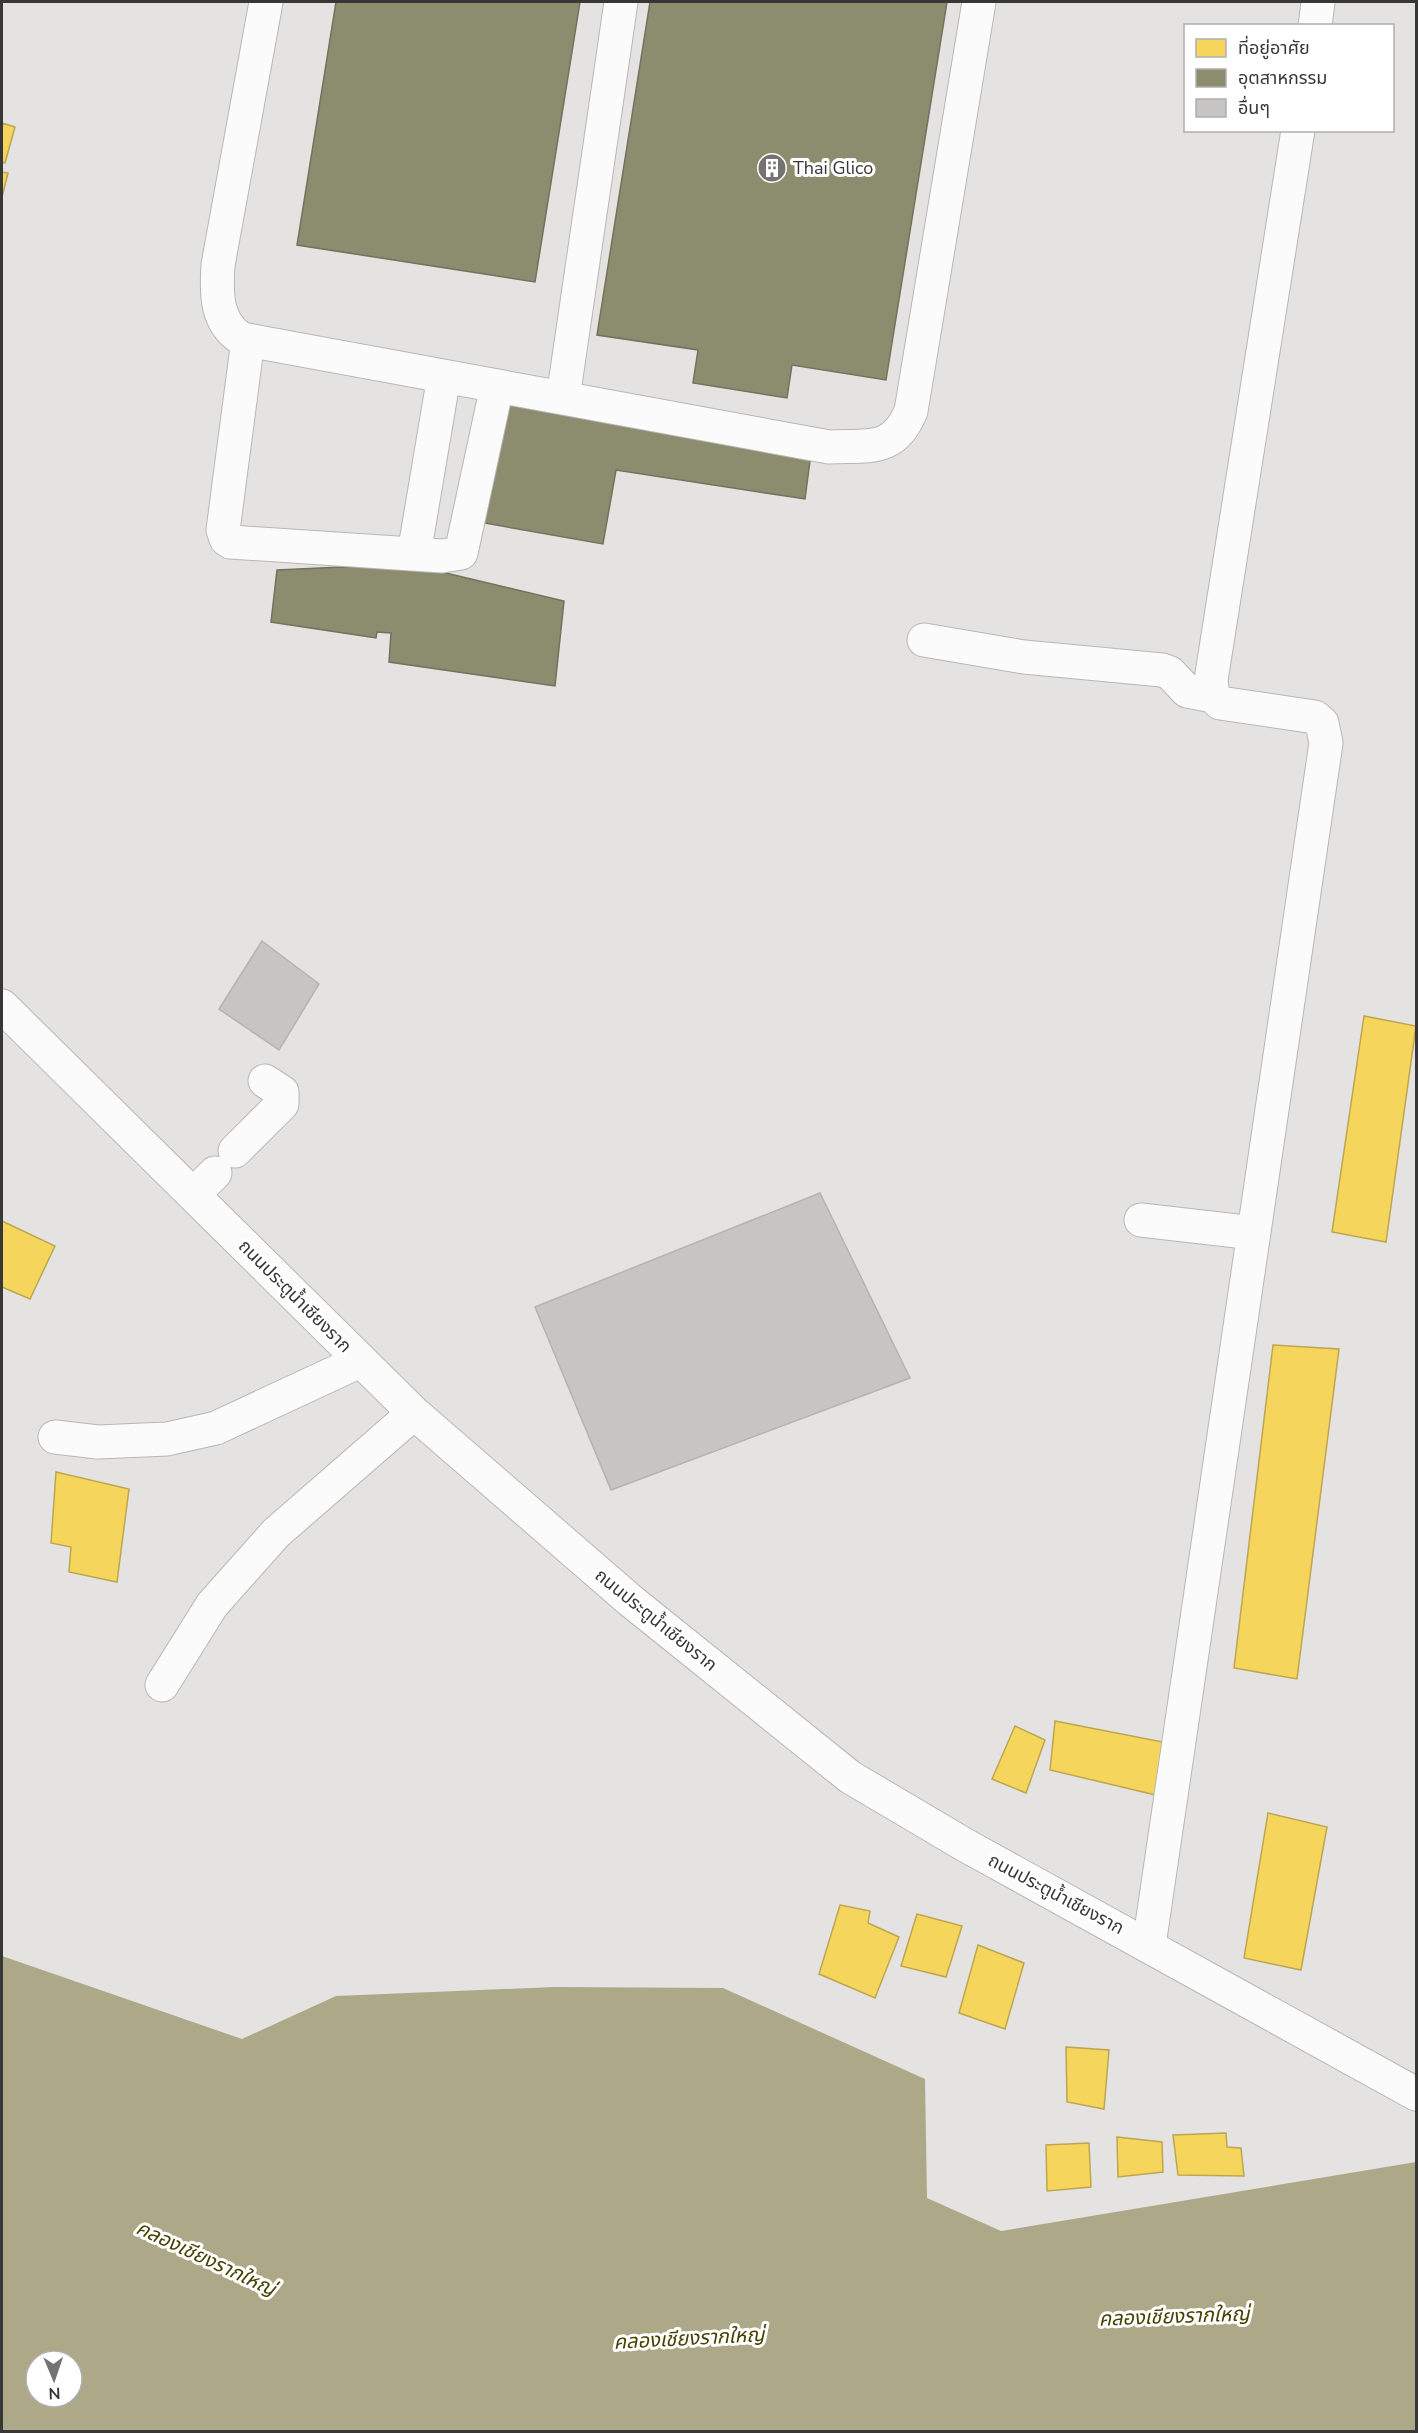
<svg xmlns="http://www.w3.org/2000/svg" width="1418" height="2433" viewBox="0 0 1418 2433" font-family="'Nunito Sans','Noto Sans Thai',sans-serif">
<rect width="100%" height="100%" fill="#e4e3e2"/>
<path fill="#ada988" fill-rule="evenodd" d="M2,1956L242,2039L336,1996L555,1987L723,1988L925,2079L927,2198L1001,2231L1416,2162V2431H2ZM36,2361H72V2397H36Z"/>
<path fill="#f6d55c" stroke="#bda650" stroke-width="1.5" d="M2,123L15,127L5,163L2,162Z
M2,172L8,173L2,197Z
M1364,1016L1416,1026L1386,1242L1332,1232Z
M2,1221L55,1246L30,1299L2,1287Z
M1273,1345L1339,1349L1297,1679L1234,1668Z
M56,1472L129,1489L117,1582L69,1572L71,1547L51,1543Z
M1055,1721L1168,1743L1160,1796L1050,1770Z
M1015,1726L1045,1740L1026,1793L992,1779Z
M1268,1813L1327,1827L1301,1970L1244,1958Z
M840,1905L870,1911L868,1923L899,1937L875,1998L819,1974Z
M917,1914L962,1926L946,1977L901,1966Z
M978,1945L1024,1963L1005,2029L959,2013Z
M1066,2047L1109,2050L1104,2109L1067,2102Z
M1226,2133L1227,2147L1241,2148L1244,2176L1178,2175L1173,2135Z
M1117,2137L1162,2142L1163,2172L1118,2177Z
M1089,2143L1091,2187L1047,2191L1046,2145Z"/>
<path fill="#8c8c6e" stroke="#72725d" stroke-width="1.5" d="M336,2H580L535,282L297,245Z
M650,2H947L886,380L792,365L787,398L693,383L698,350L597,335Z
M501,395L811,453L805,499L616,470L603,544L479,522Z
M408,564L564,601L555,686L389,662L391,633L377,632L376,638L271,622L277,570Z"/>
<path fill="#c6c5c4" stroke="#b4b3b2" stroke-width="1.5" d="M262,941L319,984L279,1050L219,1009Z
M820,1193L910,1378L611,1490L535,1307Z"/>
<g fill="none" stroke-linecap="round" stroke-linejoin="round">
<g stroke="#b7b7b6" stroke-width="35">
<path id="minor" d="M266,2L218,265C216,294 216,323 242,339L829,447C868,445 894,453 911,411L979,2
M1315,26L1318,2
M248,340L223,530L226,539L230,542L442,556L461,553L497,386
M563,398L621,2
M414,554L444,376
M924,640L1024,657L1162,670L1170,673L1187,691L1213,696
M2,1006L414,1413L631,1601L850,1777L965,1845L1416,2094
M235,1151L282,1104V1092L265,1081
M194,1194L215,1173
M1141,1220L1254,1233
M55,1437L98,1442L167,1439L216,1428L360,1361
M162,1685L212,1605L276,1533L414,1413
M1149,1945L1326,743L1322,723L1315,717L1220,703L1213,696L1211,680L1298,130"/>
</g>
<use href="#minor" stroke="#fbfbfb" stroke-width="33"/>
</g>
<defs>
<g id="building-disc" transform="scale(1.5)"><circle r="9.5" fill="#747372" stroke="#fff"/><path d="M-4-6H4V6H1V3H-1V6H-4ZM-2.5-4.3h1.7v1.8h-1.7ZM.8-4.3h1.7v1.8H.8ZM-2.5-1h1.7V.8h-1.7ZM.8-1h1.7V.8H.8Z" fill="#fff"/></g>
</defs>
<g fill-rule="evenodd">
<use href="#building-disc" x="772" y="168"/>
</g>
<g text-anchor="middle" stroke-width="6" stroke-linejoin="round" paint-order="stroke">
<g font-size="18" fill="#373735" stroke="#fff" text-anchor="start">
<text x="793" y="174">Thai Glico</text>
</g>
<g font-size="18" fill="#373735" stroke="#fff">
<text transform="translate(295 1296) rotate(45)" y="6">ถนนประตูน้ำเชียงราก</text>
<text transform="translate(656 1620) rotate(39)" y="6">ถนนประตูน้ำเชียงราก</text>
<text transform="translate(1056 1894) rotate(28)" y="6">ถนนประตูน้ำเชียงราก</text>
</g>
<g font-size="20" font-style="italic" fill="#484103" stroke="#fff">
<text transform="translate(206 2258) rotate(25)" y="7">คลองเชียงรากใหญ่</text>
<text transform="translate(1174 2316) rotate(-2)" y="7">คลองเชียงรากใหญ่</text>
<text transform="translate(689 2338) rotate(-3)" y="7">คลองเชียงรากใหญ่</text>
</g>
</g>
<rect width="1418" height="2433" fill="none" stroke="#373735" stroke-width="6"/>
<rect x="1184" y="24" width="210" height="108" fill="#ffffff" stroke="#afafae" stroke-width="1.5"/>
<rect x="1196" y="39" width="30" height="18" fill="#f6d55c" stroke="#afafae" stroke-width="1.5"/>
<text x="1238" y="54" font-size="18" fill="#373735">ที่อยู่อาศัย</text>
<rect x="1196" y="69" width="30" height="18" fill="#8c8c6e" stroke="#afafae" stroke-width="1.5"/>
<text x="1238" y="84" font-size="18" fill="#373735">อุตสาหกรรม</text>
<rect x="1196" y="99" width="30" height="18" fill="#c6c5c4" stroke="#afafae" stroke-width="1.5"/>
<text x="1238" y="114" font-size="18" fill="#373735">อื่นๆ</text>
<g transform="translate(54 2379) rotate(178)"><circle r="28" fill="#ffffff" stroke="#afafae" stroke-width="1.5"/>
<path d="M0-4.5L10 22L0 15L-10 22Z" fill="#747372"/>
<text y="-9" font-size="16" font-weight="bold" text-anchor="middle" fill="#373735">N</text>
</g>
</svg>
